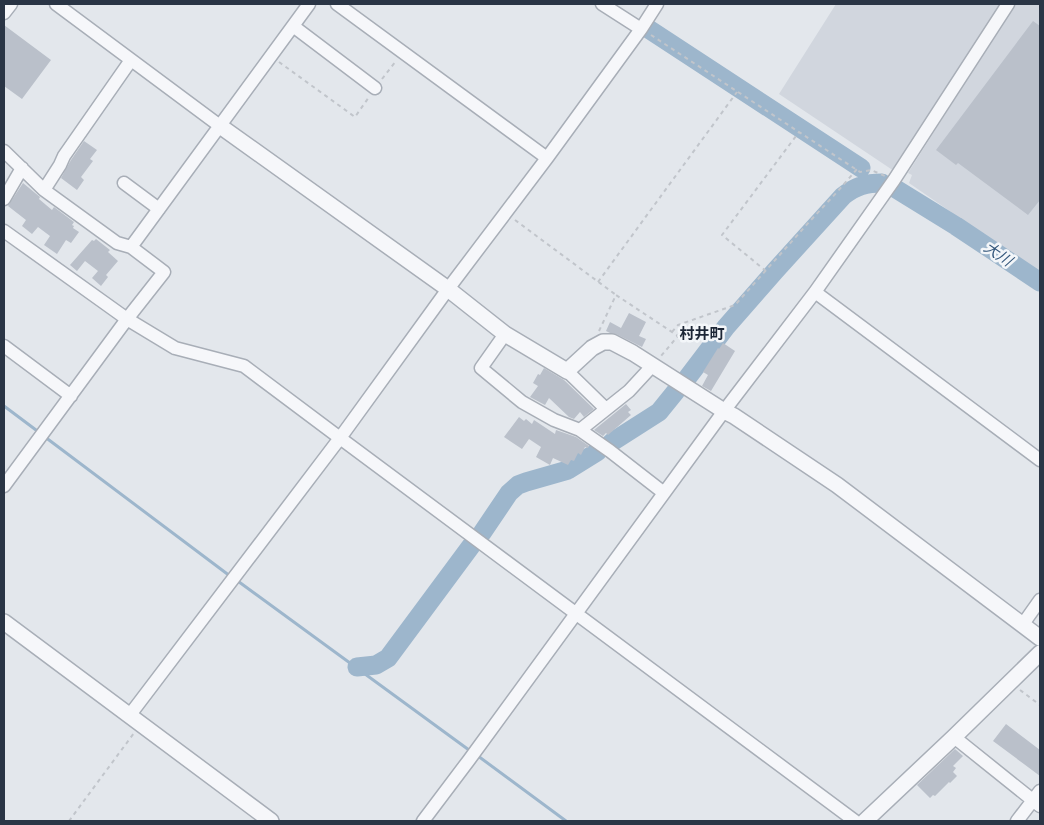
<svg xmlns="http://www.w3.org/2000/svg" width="1044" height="825" viewBox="0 0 1044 825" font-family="'Roboto Condensed','Noto Sans JP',sans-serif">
<rect width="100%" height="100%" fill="#e3e7ec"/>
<path fill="#d1d6de" d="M836,4H1000L894,171L779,94Z
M1015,4H1040V277L961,226L951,212L909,183L912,175L908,173Z"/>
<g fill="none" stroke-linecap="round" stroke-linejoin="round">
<path stroke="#9db6cc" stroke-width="3" d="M4,406L40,433
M45,437L230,576
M235,579L469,750
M478,756L566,821"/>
<path stroke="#9db6cc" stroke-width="19" d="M647,28L861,168
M896,189L956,226L1040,282
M688,377L726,327L775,271L843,196C856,186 866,183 882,183
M612,442L659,412L676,391
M482,533L509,493L518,485L526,482L568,470L597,452
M357,667L376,665L388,658L471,546"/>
</g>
<path fill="#bac0ca" d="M1033,21L1040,26V200L1028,215L958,163L956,165L936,150Z
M4,25L51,60L22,99L4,86Z
M84,141L97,150L90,159L93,161L81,177L84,180L77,190L61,178L71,160Z
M23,183L40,197L39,199L52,210L54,207L74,222L72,225L74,226L73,228L79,232L71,243L66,240L57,254L44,245L50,236L38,227L32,234L22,226L26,220L8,206Z
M96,239L110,250L108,252L118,261L106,275L108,277L101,286L92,278L98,271L85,261L77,271L70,265L92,240L94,241Z
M629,313L646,322L639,336L646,339L642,347L616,334L610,333L606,331L610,322L621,328Z
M723,343L735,351L711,391L702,386L708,375L703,372L718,348L719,349Z
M544,368L564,380L594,409L584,417L580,412L574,419L569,417L549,398L545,405L530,397L538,386L533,383L538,374L540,375Z
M626,404L631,410L628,412L631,415L608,435L606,433L603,436L594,430Z
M519,417L524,421L526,419L532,424L534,420L555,434L556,430L576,437L589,446L588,448L585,447L581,455L578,453L574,461L571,460L568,465L553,458L550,465L536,457L541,447L529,439L522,449L504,437Z
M1006,724L1040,750V776L993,741Z
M955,749L963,756L953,766L956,768L953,772L957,776L950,783L949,782L935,796L933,795L930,798L917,785Z"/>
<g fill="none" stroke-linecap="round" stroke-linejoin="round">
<g stroke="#a8aeb7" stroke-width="15">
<path id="minor" d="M56,4L220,126
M337,4L547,158
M602,4L641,29
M4,13L11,4
M293,26L375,88
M4,151L44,190L117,243L131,247L164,272L127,319L4,486
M124,183L159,209
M44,190L60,165L64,156L131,60
M4,199L22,168
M4,231L127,319L175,348L244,366L340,438L855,821
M131,247L309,4
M815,292L1040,460
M505,334L481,368L522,402L554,420L580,430L629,391L653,365
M4,346L71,396
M567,371L606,409
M580,430L610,451L664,493
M1023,624L1040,600
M129,716L340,438L448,289L547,158L641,29L657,4
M954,737L1040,806
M423,821L469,760L724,411L815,292L894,180L1008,4
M1017,821L1040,791"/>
</g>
<g stroke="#a8aeb7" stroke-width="18">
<path id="tertiary" d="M220,126L448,289L505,334L567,371L592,348L603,342H612L633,353L724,411L734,416L837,485L1040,638
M4,622L271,821
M865,821L954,737L1040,653"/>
</g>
<path stroke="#c1c5cb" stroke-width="2" stroke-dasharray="4 4" stroke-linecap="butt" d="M651,35L860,172L871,170L885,176
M279,62L355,117L369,97
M382,79L396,61
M515,220L616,295
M766,271L722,235L799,132
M598,282L737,92
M599,331L616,295L678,336L661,356
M672,332L678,325L735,305L810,221L838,191L857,169
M1020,690L1040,705
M69,821L134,733"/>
<use href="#minor" stroke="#f6f7fa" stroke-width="12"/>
<use href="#tertiary" stroke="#f6f7fa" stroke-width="15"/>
</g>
<g text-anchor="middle" stroke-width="5" stroke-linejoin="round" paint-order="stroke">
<g font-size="15" font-style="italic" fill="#32557a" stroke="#f3f6f9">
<text transform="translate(998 254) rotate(34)" y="5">大川</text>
</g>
<g font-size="15" font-weight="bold" fill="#1c2636" stroke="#f3f6f9">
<text x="702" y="339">村井町</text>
</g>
</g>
<rect width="1044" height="825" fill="none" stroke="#2a3545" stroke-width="10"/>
</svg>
